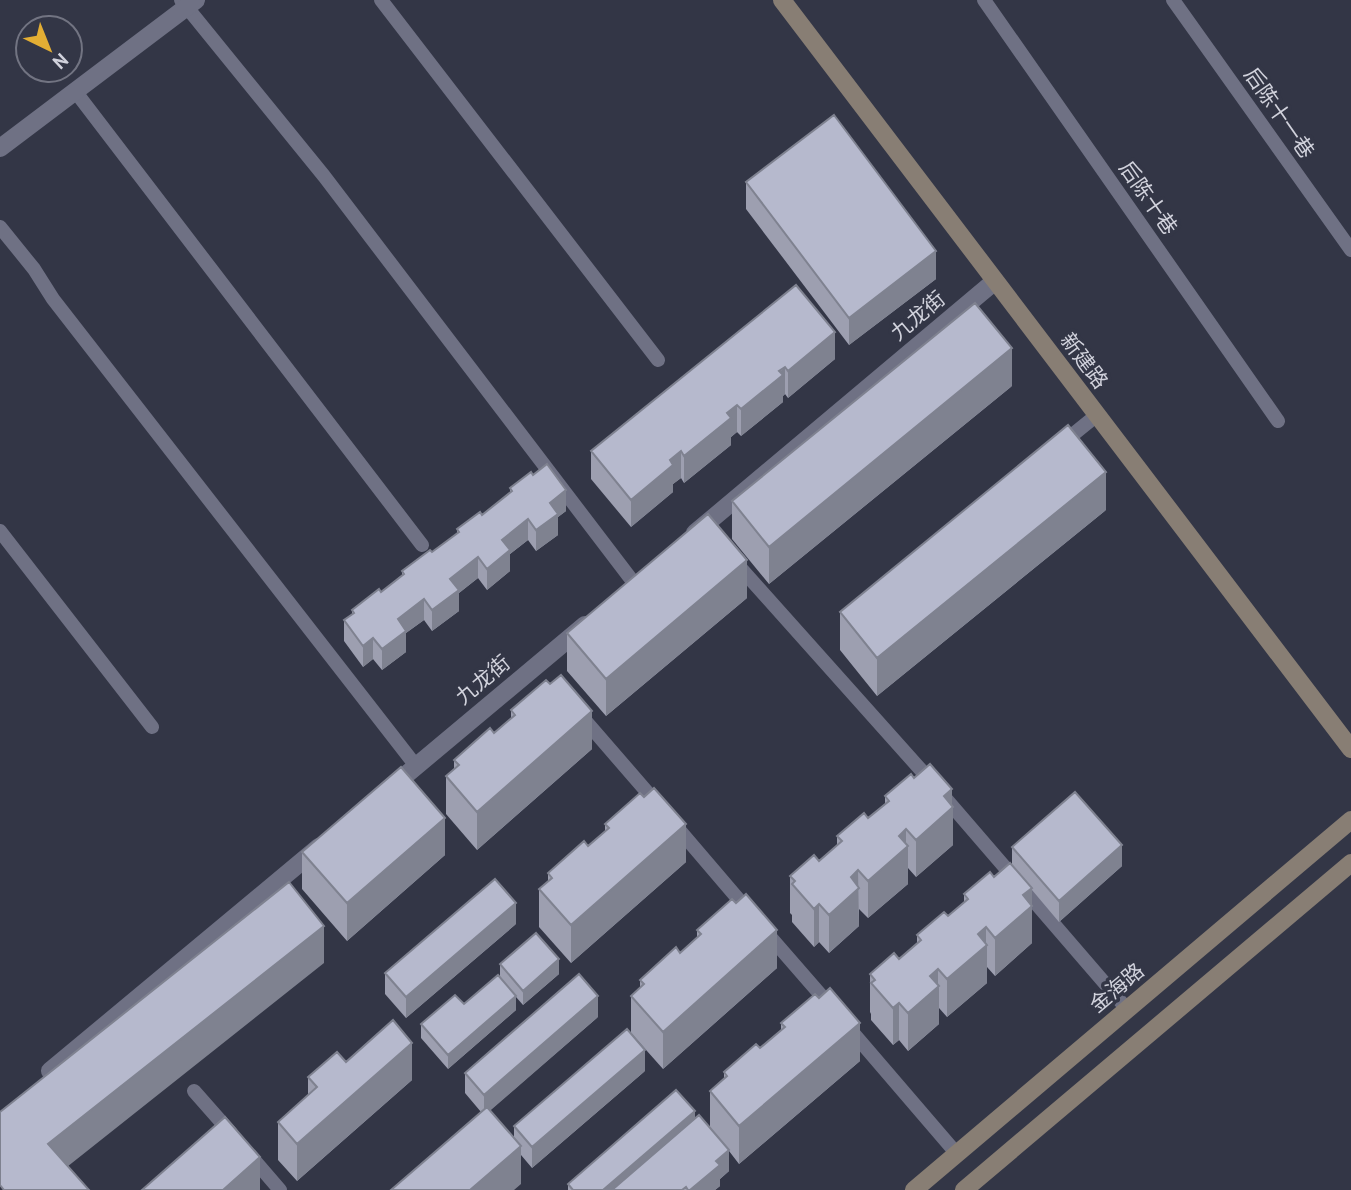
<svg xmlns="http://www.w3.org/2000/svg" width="1351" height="1190" viewBox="0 0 1351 1190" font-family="'PT Sans','Noto Sans SC',sans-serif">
<rect width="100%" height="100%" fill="#333646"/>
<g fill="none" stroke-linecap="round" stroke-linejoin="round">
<path stroke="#6f7184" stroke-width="14" d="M181,0L324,176L634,583
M381,0L658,360
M984,0L1278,421
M1173,0L1351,250
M75,91L422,545
M0,227L34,269L53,299L416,766
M1060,445L1097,415
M0,531L152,727
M736,563L921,770L1127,1009
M583,718L660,807
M675,825L751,914
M766,932L833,1009
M848,1027L957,1154
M194,1091L231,1133
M249,1154L280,1190"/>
<path stroke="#6f7184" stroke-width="18" d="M0,148L196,0
M695,533L995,281
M389,789L585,625
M50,1071L319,847"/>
<path stroke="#887e74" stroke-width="18" d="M782,0L1351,749
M914,1190L1351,820
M964,1190L1351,863"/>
</g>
<path fill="#9d9fb0" d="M746,182L936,279L849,345L746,209Z
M796,285L835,359L788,398L785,394L783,396V402L741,436L737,432L731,437V445L684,483L681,478L673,484V492L631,527L591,479V451Z
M1012,386L769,584L732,539V501Z
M510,488L566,511L558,517V535L536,551L528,540L510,554V571L487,590L478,578L459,593V611L432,631L424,620L406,633V652L382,670L373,659L363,667L344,641V620L352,614V610L381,592L402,575V571L432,552L457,534V529L482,515L510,493Z
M1106,510L877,696L840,650V612Z
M747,598L606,716L567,671V633Z
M511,710L592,749L477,850L446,814V776L454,769V760L494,733L511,718Z
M914,778L952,806L953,845L916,877L908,868V884L868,918L859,909V926L829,953L819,942L814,947L792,922V915L790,913V876L819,861L837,845V836L868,818L885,804V796Z
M605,824L686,862L571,963L539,927V889L548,882V873L588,846L605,831Z
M1012,847L1122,866L1059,922L1032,890V943L995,976L987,967V983L947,1017L939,1008V1024L908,1051L899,1040L893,1045L871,1020V1014L870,1012V974L899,959L917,943V935L948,916L964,902V894L1012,865Z
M302,852L445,855L347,941L302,889Z
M516,924L406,1018L385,994V973Z
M697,930L777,968L663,1069L631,1033V996L640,988V980L680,953L697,937Z
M500,964L559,974L523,1005L516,997V1010L448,1069L421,1038V1024L464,1004L500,977Z
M598,1017L490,1110L514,1139V1126L645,1071L532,1168L521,1155V1184L481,1112L465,1093V1073Z
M781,1023L860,1061L739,1164L729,1151V1171L720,1179V1186L715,1190H568V1184L695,1119L710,1129V1091L724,1080V1072L760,1048L781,1031Z
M346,1062L412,1080L297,1181L278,1160V1122L308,1095V1077Z"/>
<path fill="#7f8290" d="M936,251V279L849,345V318Z
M835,332V359L788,398V371Z
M1012,348V386L769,584V547Z
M785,367V394L783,396V402L741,436V409Z
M737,405V432L731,437V445L684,483V456L727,413Z
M681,451V478L673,484V492L631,527V500L670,460Z
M1106,472V510L877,696V658Z
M566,490V511L558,517V535L536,551V530L550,503Z
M528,519V540L510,554V571L487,590V569L502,540Z
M478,557V578L459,593V611L432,631V610L450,579Z
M747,560V598L606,716V679Z
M424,599V620L406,633V652L382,670V649L398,619Z
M373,638V659L363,667V646Z
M592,711V749L477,850V812Z
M952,789V808L953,807V845L916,877V840L944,796Z
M445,818V855L347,941V903Z
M686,824V862L571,963V925Z
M906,829V848L908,846V884L868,918V881L899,836Z
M1122,845V866L1059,922V901Z
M858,870L859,926L829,953V915L851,877Z
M1032,888V943L995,976V938L1023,895Z
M516,903V924L406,1018V997Z
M819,904V942L814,947V909Z
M324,926V963L48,1182V1144Z
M986,927V946L987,945V983L947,1017V979L978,934Z
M777,930V968L663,1069V1032Z
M559,959V974L523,1005V991Z
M938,969V988L939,986V1024L908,1051V1013L930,976Z
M516,996V1010L448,1069V1055Z
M598,996V1017L484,1116V1095Z
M899,1003V1040L893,1045V1008Z
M860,1023V1061L739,1164V1126Z
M412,1043V1080L297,1181V1144Z
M645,1050V1071L532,1168V1147Z
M695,1111V1132L628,1190H603Z
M521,1146V1184L514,1190H470Z
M729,1150V1171L720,1179V1186L715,1190H690L716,1161Z
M260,1157V1190H223Z"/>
<path fill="#b6b9cd" stroke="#7f8290" stroke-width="2" d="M834,115L936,251L849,318L746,182Z
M796,285L835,332L788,371L785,367L779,371L783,375L741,409L737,405L727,413L731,418L684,456L681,451L670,460L673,465L631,500L591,451Z
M975,303L1012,348L769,547L732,501Z
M1068,425L1106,472L877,658L840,612Z
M547,464L566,490L550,503L558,514L536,530L528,519L502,540L510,550L487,569L478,557L450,579L459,590L432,610L424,599L398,619L406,631L382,649L373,638L363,646L344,620L354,613L352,610L379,589L381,592L404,574L402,571L430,550L432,552L459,532L457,529L480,512L482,515L512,491L510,488L531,472L533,475Z
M708,514L747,560L606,679L567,633Z
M561,675L592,711L477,812L446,776L459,765L454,760L490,728L494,733L515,715L511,710L546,680L550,684Z
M930,764L952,789L944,796L953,807L916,840L906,829L899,836L908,846L868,881L858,870L851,877L859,888L829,915L819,904L814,909L792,884L795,881L790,876L814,855L819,861L842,841L837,836L864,813L868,818L889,801L885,796L911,774L914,778Z
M401,767L445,818L347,903L302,852Z
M654,788L686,824L571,925L539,889L552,878L548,873L584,841L588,846L609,828L605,824L640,793L644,797Z
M1075,792L1122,845L1059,901L1012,847Z
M1010,863L1032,888L1023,895L1032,906L995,938L986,927L978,934L987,945L947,979L938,969L930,976L939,986L908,1013L899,1003L893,1008L871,983L875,980L870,974L894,953L899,959L921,940L917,935L944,912L948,916L968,899L964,894L990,872L994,877Z
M495,879L516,903L406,997L385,973Z
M289,882L324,926L48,1144L89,1190H4L0,1185V1112Z
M746,894L777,930L663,1032L631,996L644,984L640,980L676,947L680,953L701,934L697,930L732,899L736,903Z
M536,933L559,959L523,991L500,964Z
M579,974L598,996L484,1095L465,1073Z
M498,975L516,996L448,1055L421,1024L455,995L464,1004Z
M830,988L860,1023L739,1126L710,1091L727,1076L724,1072L756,1044L760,1048L785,1027L781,1023L815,994L819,998Z
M393,1020L412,1043L297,1144L278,1122L317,1087L308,1077L337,1052L346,1062Z
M627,1029L645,1050L532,1147L514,1126Z
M676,1090L695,1111L603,1190H573L568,1184Z
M487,1107L521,1146L470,1190H391Z
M699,1115L729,1150L716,1161L720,1165L690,1190H688L686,1187L682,1190H612Z
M225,1117L260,1157L223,1190H142Z"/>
<g text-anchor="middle" stroke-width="7" stroke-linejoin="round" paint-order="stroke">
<g font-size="21" fill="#d1d2dc" stroke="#333646">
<text transform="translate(1279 113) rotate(55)" y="7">后陈十一巷</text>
<text transform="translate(1148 198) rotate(55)" y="7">后陈十巷</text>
<text transform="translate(918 316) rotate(-40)" y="7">九龙街</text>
<text transform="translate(1084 361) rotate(53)" y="7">新建路</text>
<text transform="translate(483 680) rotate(-40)" y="7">九龙街</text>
<text transform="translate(1117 988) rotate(-40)" y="7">金海路</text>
</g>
</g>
<g transform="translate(49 49) rotate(137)"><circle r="33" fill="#333646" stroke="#727482" stroke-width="2"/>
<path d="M0-5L12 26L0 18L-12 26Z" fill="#e3ae34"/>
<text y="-10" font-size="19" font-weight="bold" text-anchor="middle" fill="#d1d2dc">N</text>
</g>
</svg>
